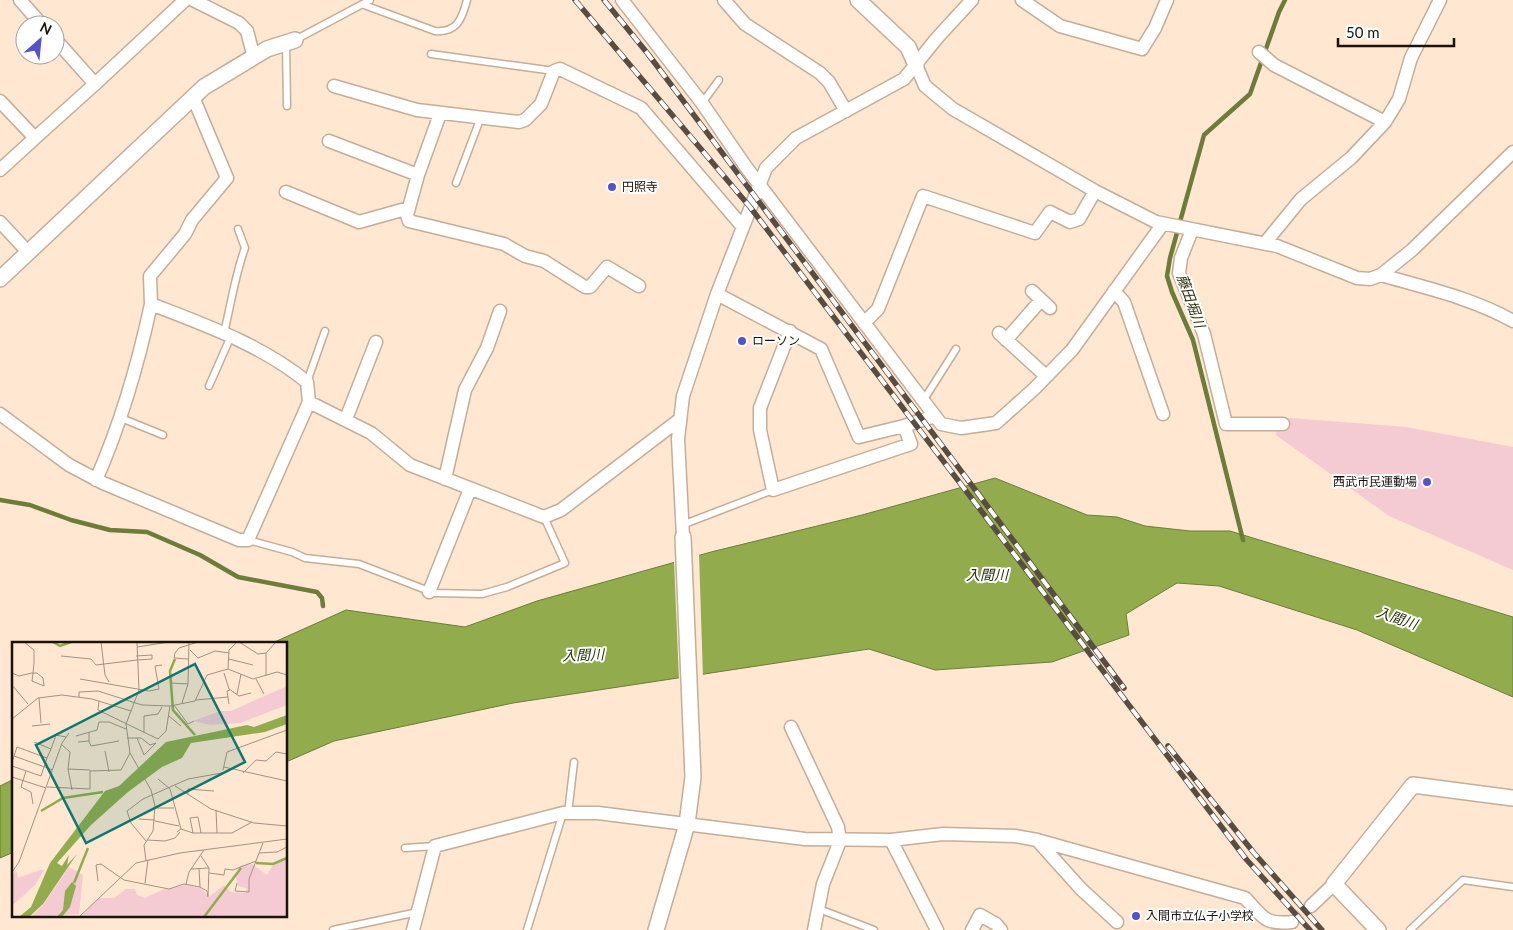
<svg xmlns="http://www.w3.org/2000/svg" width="1513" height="930" viewBox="0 0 1513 930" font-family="Lato,'Noto Sans JP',sans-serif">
<rect width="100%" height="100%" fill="#ffe7d2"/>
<path fill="#f4cbd2" d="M1278,417L1406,427L1513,447V570L1389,516L1276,435Z"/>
<path fill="#91ab4d" stroke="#6d7d39" d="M995,478L1087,515L1117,517L1145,526L1190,531H1230L1513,617V697L1357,630L1219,586L1177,583L1126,614L1129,635L1052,662L935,670L869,649L513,703L334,741L286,762V644H270L346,610L465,627L537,601L711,552L862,515Z
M14,779V852L0,858V786Z"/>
<path fill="#ffe7d2" d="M699,553L703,678L679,681L674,561Z"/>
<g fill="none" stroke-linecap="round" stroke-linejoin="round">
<path stroke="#6d7d39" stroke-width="4.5" d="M0,500L30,505L71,520L110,530L147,532L200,555L238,577L317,592L322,598L323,606
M1243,540L1193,340L1172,292L1167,276L1170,258L1204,135L1250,94L1279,12L1285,0"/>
<path stroke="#ddc7b4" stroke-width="12" stroke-dasharray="12 6" stroke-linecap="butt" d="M1292,922L1311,906"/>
<g stroke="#c4ad99" stroke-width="9">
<path id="service" d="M364,5L435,31C457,33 462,19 467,0
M295,40L370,0
M286,43L287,106
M431,54L554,71
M702,103L719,80
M456,183L481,117
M224,333C231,304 235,275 245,248L238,229
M307,382L325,331
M209,386L231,336
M923,401L956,349
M121,418L163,435
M682,525L773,490
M248,540L292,552L305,558L359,564L434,593L482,594L507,587L565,563L544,517
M568,813L574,762
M405,848L435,846
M819,909L874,930
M333,930L418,912
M527,930L563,813
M1410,930L1463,880L1513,887"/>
</g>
<g stroke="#c4ad99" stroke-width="15">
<path id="minor" d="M20,0L42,25
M193,0L239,23L247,31L254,58
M622,0L702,103L746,167L941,424L961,428L996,423L1034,389L1072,350L1162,225
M724,0L745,24L820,73L829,82L846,111
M1022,0L1060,26L1142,49L1155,28L1167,0
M1259,52L1274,65L1385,122
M916,65L925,86L953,109L1095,191L1156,222L1277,246L1357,278L1370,279L1381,275L1412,250L1513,152
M95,84L185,0
M334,86L417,110L519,122L525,120L541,104L554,71L560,69L641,108L743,227
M193,97L227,178L192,220L185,234L150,276L151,304C205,325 262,345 307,382L309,402
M0,101L35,138L0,170
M35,138L95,84L55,39
M329,141L418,175L440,114
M418,175L407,215L409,221L504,244L525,256L544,261L585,287H590L607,267L639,286
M286,192L359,222L409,208
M0,222L28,252
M1192,230L1181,258L1179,273L1204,334L1226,424H1283
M1265,243L1301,199L1351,158L1385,122L1399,99L1411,58L1440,0
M1381,275C1426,288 1472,298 1513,321
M1032,291L1050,308
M1114,291L1124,302L1163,414
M717,294L821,349L859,437L904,426L911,444L773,490L760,430V408L790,331
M864,323L878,309L923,196L1035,233L1050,212L1070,222L1079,219L1095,191
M999,333L1046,376
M1006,340L1041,300
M0,414L69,465L103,483L239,540H248L309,402L371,433L410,465L544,517L561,510L679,420
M346,419L376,342
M904,426L935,416
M445,479L465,390L487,348L500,311
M96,480C121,423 138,365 151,304
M683,537L678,439L683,396L717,294L766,168L796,138L904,79L937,38L972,0
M429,592L470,489
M791,727L838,827L840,841L823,884L814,930
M891,840L937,930
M1037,840L1081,889L1117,922
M1311,906L1334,884
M413,930L435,846L563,813H598L805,839L891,840L943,834L1015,836L1037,840L1245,898C1263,917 1264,925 1292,922
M972,930L980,915L996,924L1001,930"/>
</g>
<g stroke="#c4ad99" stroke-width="18">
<path id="tertiary" d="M858,0L908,47L916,65
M0,279L204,87L267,49L295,40
M656,930L687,824L693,777L683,537
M1378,930L1334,884L1413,785L1513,798"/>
</g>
<use href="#service" stroke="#fff" stroke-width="6"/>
<use href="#minor" stroke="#fff" stroke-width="12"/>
<use href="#tertiary" stroke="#fff" stroke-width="15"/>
<g stroke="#594c41" stroke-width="5.5">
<path id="rail" d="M575,0L750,207L1246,859L1310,930
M604,0L648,54L1124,688
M1168,746L1254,853L1322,930"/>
</g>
<use href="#rail" stroke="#fff" stroke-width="4" stroke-dasharray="11" stroke-linecap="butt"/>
</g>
<g fill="#5453ca" stroke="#fff" stroke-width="2">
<circle cx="612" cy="187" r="5"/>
<circle cx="742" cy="341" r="5"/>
<circle cx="1427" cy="482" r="5"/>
<circle cx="1136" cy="916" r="5"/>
</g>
<g text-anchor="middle" stroke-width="4" stroke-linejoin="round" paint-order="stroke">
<g font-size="12" fill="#1a120b" stroke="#fff" text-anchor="start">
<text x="622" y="191">円照寺</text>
<text x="752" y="345">ローソン</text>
<text x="1417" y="486" text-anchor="end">西武市民運動場</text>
<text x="1146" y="920">入間市立仏子小学校</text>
</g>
<g font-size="14" font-style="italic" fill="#29330b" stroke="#fff">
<text transform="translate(1191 301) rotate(70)" y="5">藤田堀川</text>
<text x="987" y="580">入間川</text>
<text transform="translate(1397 618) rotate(19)" y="5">入間川</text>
<text transform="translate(583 655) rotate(-2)" y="5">入間川</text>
</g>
</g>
<g transform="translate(12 642)">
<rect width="275" height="275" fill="#ffe7d2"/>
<path d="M275,44V63L228,81L198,83L181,79L208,69H219ZM275,217V275H68L87,256H102L114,247H123L125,253L133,256L150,248L174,243L189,246L197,255L212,243L219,250L234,251V246L226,244L224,234L229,223L240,222L255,233L261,223ZM57,225L71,233L67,272L19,275L31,263ZM28,228H32L23,243L0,264V232L4,229L6,236Z" fill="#f4cbd2"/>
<path d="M275,73V82L253,90L179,101L170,116L150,125L116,150L79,183L45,221L50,224L57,213L55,223L65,212L31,262L17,275H7L19,265L38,221L93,149L107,144L154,100L235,83L242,85ZM60,240L64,244L58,265L50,275H45L51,268L53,249Z" fill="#91ab4d"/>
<path fill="none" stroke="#91ab4d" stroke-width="2.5" d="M41,0L48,4L59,0M163,17L158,29L161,68L183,93M29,169L51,156L91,150M244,221L261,222L275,216M62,241L76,206M192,275L229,226"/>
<path fill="none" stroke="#a39282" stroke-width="1" d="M89,0L93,33L97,40M125,0L127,48L114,82L118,111L139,148L143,164L141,189L132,203L134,219M227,0L246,12L254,11M125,5L157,0M178,8L186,16L203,9L217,11M49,14L79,17L84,23L125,18M124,14L140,13V17L125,18M176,17L162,16L163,11L167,6L186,0M217,17L241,23M216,27L241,37L265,30L275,33M216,27L217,8L225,0M0,31L7,34L20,31H25L31,36L32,44L20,39L21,31L22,21V8L12,0M212,31L217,47L227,54L239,51M254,34V11L264,0M68,37L137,49L147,47L143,24L150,23M244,37L252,52M159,41L176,42M0,43L16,62M225,52L229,32M67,55V50L86,49L130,63L158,64L183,59L195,33L216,27M27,56L29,81M184,58L216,55M87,59L86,68L146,97L154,89L158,64M170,61L176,42L177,0M217,62L215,49L218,48M162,63L176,82L182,79M157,74L169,84M0,77L26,56L50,53L80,57L119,69M20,84L38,82M132,91V74L146,72L150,65M64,94L85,88L87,80H97L114,87M115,96H129L138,103L144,101L132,113L125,96M77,99L79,104L107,99M22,100L39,107L35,116M66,100L77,99V91M50,103L58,110L56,127L78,128M39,107L44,93L54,95M93,109L97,130M2,114L41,128M0,120L5,105L35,116L29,134L0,124M212,125L275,139M56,127L60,148M211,128L215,110L275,88M14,129L9,145L19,150L21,162M231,131L244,118L254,119L264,110L275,112M0,135L34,146M146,137L158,147L169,187L165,190M163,144L199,167L242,181L275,184M35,145L78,147V129L109,128L118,111M176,153V147L202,149M143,166H162M204,168L205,191M127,177L143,178M143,179L167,184M169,187L181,191H220L240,180M181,191L178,176L186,175L189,191M135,198L153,199L163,196L168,190M134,199L119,181L115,169L131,157L176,137L210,131M247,211L265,210L275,205M189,214L197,226L196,254M187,226L188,245M179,227L197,226M0,230L7,220L50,101L57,91M197,231L212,233L213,227L221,228L244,219L251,201M86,239L84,223L89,222L112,238L157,247L172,242L188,245L195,249L196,255M133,241L136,218M225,241L223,249L237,250V237L244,219M174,242L177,230L192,208M67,275L124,221L168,211L275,197"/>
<path fill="#0f766e" fill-opacity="0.15" stroke="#0f766e" stroke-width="2.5" d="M183,22L233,120L74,201L24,103Z"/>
<rect width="275" height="275" fill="none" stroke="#1a120b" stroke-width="2.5"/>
</g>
<g transform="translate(40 40) rotate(27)"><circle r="24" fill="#ffffff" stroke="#a3a09d"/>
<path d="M0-4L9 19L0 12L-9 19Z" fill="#5453ca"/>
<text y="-8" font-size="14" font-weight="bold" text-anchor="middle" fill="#1a120b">N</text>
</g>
<path d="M1338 38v8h116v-8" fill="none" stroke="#1a120b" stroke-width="2.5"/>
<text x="1346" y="38" font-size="15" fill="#1a120b" stroke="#ffffff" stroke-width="4" paint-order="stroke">50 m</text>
</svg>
